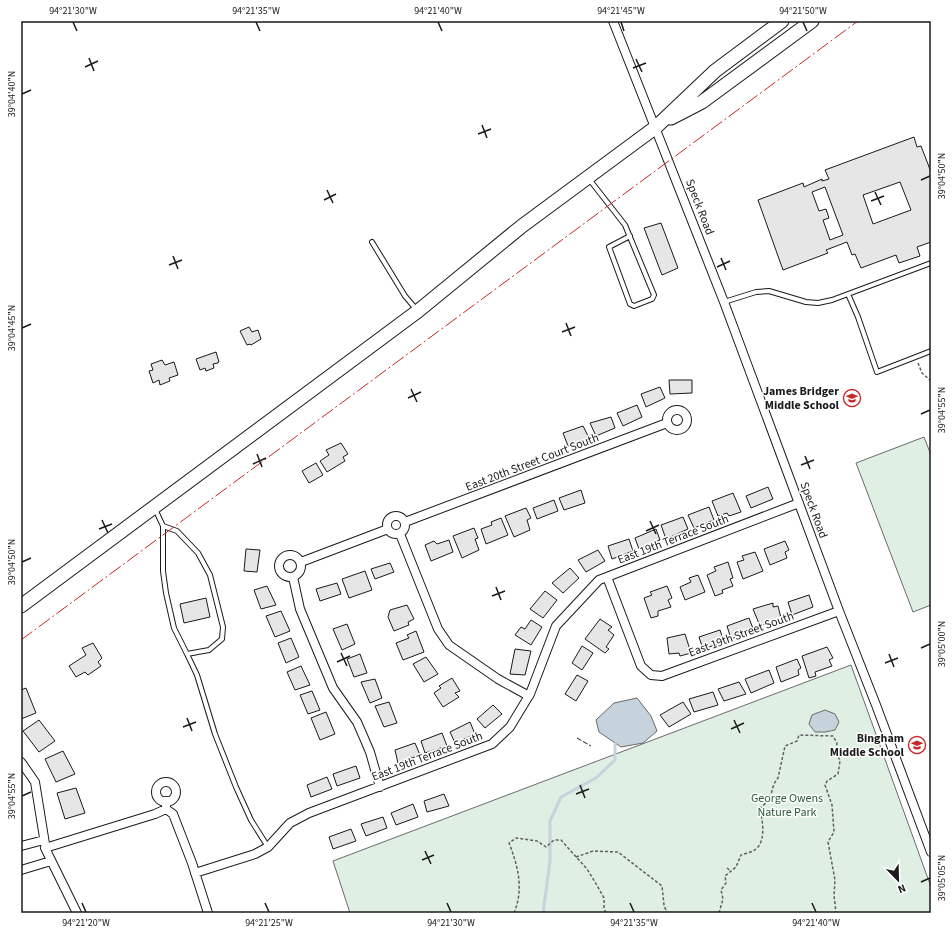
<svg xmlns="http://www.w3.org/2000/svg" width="952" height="934" viewBox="0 0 952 934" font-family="'Source Sans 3',sans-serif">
<rect width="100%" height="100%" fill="#fff"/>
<path fill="#e0efe3" stroke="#6a6a6a" d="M924,437L931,455V605L913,612L856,463Z
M851,665L931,887V913H350L333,861Z"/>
<path fill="#c6d2dc" stroke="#6a6a6a" d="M637,698L651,716L657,731L643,743L621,747L599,732L596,720L614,703Z
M825,710L835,714L839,722L835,730L825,732H815L809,724L812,715Z"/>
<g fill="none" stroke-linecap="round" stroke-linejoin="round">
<path stroke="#c6d2dc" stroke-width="3" d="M543,913L550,861V821L561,797L596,778L615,760V744"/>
</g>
<path fill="#e6e6e6" stroke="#1a1a1a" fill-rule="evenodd" d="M914,137L917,147L921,146L931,172V242L917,247L920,256L899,263L896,255L861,268L855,254L852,255L847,242L826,250L828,253L783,270L758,200L803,183L804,187L822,179V181L829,179L825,170ZM900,182L911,210L873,224L863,195ZM825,187L843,235L830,240L823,220L829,218L826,209L819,211L812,192Z
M661,223L678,268L662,275L644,228Z
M249,327L252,332L258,330L261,339L251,345L250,344L247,345L240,331Z
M216,352L219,362H218V363L213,364L214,368L206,371L205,368L200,370L196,359Z
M162,360L165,365L174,362L178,375L169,378L170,381L160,385L159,380L153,383L149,371L153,370L151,364Z
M669,380H692V393L670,394Z
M660,387L665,398L646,407L641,394Z
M637,405L642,417L623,426L617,413Z
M611,417L615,428L596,436L590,423Z
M583,426L589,438L568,446L563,433Z
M341,443L348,454L343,457L345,461L327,472L320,461L329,455L326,450Z
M316,463L323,475L309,483L302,471Z
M768,487L773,499L751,508L746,496Z
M581,490L585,503L564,510L559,498Z
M733,493L741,512L729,516L727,513L718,516L712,501Z
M554,500L558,511L537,519L533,508Z
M709,507L714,520L694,528L688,515Z
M526,508L531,518L527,520L530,530L514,537L505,516Z
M683,517L688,529L666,539L661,525Z
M501,518L508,535L486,544L481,529L492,525L491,522Z
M474,528L478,538L475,539L479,550L462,558L453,536Z
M656,529L660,540L639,549L635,538Z
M629,539L633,551L612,559L608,546Z
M449,540L453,552L431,561L425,545L434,541L437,544Z
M785,541L789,550L785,552L787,558L770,565L764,549Z
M246,549L260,550L257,572L244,571Z
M598,550L605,561L586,572L578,560Z
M755,552L763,571L743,579L737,562L744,560L742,556Z
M728,562L733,578L730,579L733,586L722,590L723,593L715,596L707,575L716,571L714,567Z
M390,563L394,572L375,579L371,569Z
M570,568L579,578L563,593L552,583Z
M365,571L372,590L349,598L342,579Z
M698,575L705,592L685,600L680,587L691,582L689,578Z
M337,583L341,594L320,601L316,589Z
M267,586L276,605L261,609L254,590Z
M667,586L672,598L668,600L671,607L658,611V616L651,618L644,598L652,595L650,592Z
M545,591L557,600L543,618L530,609Z
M809,595L813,607L792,615L788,602Z
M206,598L210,617L184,623L180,604Z
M773,603V607L778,606L781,618L760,626L753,609Z
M407,605L414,619L408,622L409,625L394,631L388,617L390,610Z
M281,611L290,631L275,637L266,616Z
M749,618L754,631L731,639L727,626Z
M600,619L612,627L608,630L614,635L606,647L609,649L605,653L585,639Z
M531,620L542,627L531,645L515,635L521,627L525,629Z
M347,624L355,644L342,650L333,629Z
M720,630L724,642L703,649L699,637Z
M416,631L424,652L403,660L396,643L409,638L407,635Z
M685,634L691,653L680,656L679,653L669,654L667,638Z
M291,638L299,657L286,663L278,643Z
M93,643L102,658L98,662L101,666L88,675L85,672L76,677L69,666L86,655L82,648Z
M582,646L593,653L582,670L572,663Z
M827,647L833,658L829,660L832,666L815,672L816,676L809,678L802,656Z
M515,649L531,651L525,675L510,674Z
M360,654L367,673L354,677L347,659Z
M426,657L438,674L424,682L413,664Z
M797,659L801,668L798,670L799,675L781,682L776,667Z
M301,666L310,685L295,690L287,672Z
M769,670L774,683L751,693L745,679Z
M577,675L588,681L576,701L565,694Z
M452,678L460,691L455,693L459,697L443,707L434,693L441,688L439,686Z
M375,679L382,698L370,703L361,682Z
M739,682L746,694L724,701L718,689Z
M26,688L36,713L21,719V690Z
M312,691L320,710L308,714L300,695Z
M713,692L718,705L694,712L689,699Z
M389,702L397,723L384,727L375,706Z
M683,702L691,714L669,727L660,715Z
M493,705L502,714L485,728L477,719Z
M326,712L335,734L320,740L311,718Z
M39,720L55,741L39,752L23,731Z
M470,722L475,734L455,743L450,732Z
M442,733L447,746L425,753L421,741Z
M415,743L420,755L398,763L395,750Z
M63,751L75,774L56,782L45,759Z
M356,766L360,778L337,786L333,774Z
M327,777L332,789L311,797L307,785Z
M76,788L85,813L65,819L57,793Z
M444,794L449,806L427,812L424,801Z
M413,804L418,817L396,825L391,813Z
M383,817L387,828L366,836L361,824Z
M351,829L356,841L333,849L329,837Z"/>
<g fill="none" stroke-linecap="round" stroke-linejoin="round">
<g stroke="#1a1a1a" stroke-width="6">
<path id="service" d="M589,179L625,225L654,295L652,299L634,306L630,304L609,247L630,236
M372,242L405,296L416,309
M848,294L858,317L877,372L931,351
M724,302L756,292L769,291L806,302L818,303L832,300L931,263
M155,509L163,526V571L166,593L174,628L187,654L209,650L222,639L223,627L210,575L198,553L177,531L163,526
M187,654L197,675L215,734L236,787L251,820L268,847"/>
</g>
<g stroke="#1a1a1a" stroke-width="10">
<path id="minor" d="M613,21L724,302L839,611L876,705L931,852
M667 420a10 10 0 1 1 20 0a10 10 0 1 1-20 0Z
M387 525a9 9 0 1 1 18 0a9 9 0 1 1-18 0Z
M405,522L667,423
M400,534L438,629L449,645L498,679L529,696
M279 566a11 11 0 1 1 22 0a11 11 0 1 1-22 0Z
M301,562L388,529
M293,577L300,609L328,676L333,688L357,722L364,738L370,752L380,787
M607,577L641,666L651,675L662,676L839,611
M21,762L35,782L46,850L77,913
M156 792a10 10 0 1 1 20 0a10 10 0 1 1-20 0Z
M166,801V809L173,814L192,863L208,913
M21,846L44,840
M45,848L155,814L166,809
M21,870L51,861
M195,873L255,854L268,847L290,823L309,813L492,744L510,727L530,694L556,626L599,580L799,503"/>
</g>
<g stroke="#1a1a1a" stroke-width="15">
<path id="primary" d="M671,118L702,102L812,21
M21,606L418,311L522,226L656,127L715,71L782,21"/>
</g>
<path stroke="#5f5f5f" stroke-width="1.5" stroke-dasharray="3 2" stroke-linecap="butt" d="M918,363L922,373L931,381
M576,857L593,851L618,852L662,886L664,905L667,913
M727,868L731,871
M514,913C524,889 518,866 509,843L516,838L537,841L546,847L554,840H561L587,869L595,882L604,898V908L606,913
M719,913L723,899L721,890L726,883L725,876L736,867L741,855C747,853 754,852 758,847C766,837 762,819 760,808C763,806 766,803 768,800C773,793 772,784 778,778L785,746L797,741L799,735L833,736L837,743L836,750L840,761L838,774L827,781L825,785L832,805L834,832L828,842L835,880L834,895L836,913"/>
<use href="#service" stroke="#fff" stroke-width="4"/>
<use href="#minor" stroke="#fff" stroke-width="8"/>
<use href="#primary" stroke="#fff" stroke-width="13"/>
<path stroke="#1a1a1a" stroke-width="1" stroke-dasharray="5 2" stroke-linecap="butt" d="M577,738L591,746"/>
<path stroke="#c62828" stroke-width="1" stroke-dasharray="14 3 2 3" stroke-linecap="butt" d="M21,640L858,21"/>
</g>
<path fill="none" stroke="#1a1a1a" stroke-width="1.5" d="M73,22L77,31M256,22L260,31M438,22L442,31M621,22L624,31M803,22L807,31M89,58L94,71M636,59L642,72M85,67L98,61M633,68L646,63M22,94L31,90M482,125L487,138M478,134L491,129M921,180L930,176M327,190L333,203M875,192L881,205M324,200L336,194M871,201L884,196M173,256L178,269M721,258L726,270M169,265L182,260M717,267L730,261M566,323L571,336M22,328L31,324M562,332L575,327M411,389L417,402M408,398L421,392M921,414L930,410M257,454L262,467M805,456L810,469M253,464L266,458M801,465L814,460M102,520L108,533M650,521L656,534M99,529L112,524M646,531L659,525M22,562L31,558M496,587L501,600M492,596L505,591M921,648L930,644M341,653L347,666M889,654L894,667M337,662L350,656M885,663L898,658M187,718L192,731M734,720L740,733M183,727L196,722M731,729L744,723M580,785L585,798M576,794L589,789M22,796L31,792M425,851L431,864M422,860L434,855M921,882L930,878M82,903L86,912M265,903L269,912M447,903L451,912M630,903L634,912M812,903L816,912"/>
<defs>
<g id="school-ring" transform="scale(0.9)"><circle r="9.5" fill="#fff" stroke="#c62828" stroke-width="1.5"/><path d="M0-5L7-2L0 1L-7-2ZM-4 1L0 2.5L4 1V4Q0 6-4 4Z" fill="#c62828"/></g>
</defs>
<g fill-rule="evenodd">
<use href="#school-ring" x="852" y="398"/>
<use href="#school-ring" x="917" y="745"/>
</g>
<g text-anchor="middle" stroke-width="3" stroke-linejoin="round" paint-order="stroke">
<g font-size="12" fill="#1a1a1a" stroke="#fff">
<text transform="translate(700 207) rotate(69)" y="4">Speck Road</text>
<text transform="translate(532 462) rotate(-21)" y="4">East 20th Street Court South</text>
<text transform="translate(814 510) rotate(70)" y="4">Speck Road</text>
<text transform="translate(673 539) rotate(-21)" y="4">East 19th Terrace South</text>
<text transform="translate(741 634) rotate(-20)" y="4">East 19th Street South</text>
<text transform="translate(427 756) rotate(-21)" y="4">East 19th Terrace South</text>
</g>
<g font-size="12" font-weight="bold" fill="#1a1a1a" stroke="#fff" text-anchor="end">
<text x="839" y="395">James Bridger<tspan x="839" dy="14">Middle School</tspan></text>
<text x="904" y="742">Bingham<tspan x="904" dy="14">Middle School</tspan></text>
</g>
<g font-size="12" fill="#2b5a34" stroke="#fff">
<text x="787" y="802">George Owens<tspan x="787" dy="14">Nature Park</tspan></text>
</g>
</g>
<rect width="952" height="934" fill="none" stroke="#ffffff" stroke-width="44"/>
<g transform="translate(898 880) rotate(157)" stroke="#ffffff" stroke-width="3" paint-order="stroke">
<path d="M0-3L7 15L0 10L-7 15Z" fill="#1a1a1a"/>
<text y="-6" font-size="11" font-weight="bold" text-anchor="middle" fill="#1a1a1a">N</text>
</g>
<rect x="22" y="22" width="908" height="890" fill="none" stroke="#1a1a1a" stroke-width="1.5"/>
<g font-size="10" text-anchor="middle" fill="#1a1a1a">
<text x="73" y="14">94°21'30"W</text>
<text x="256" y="14">94°21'35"W</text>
<text x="438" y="14">94°21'40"W</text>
<text x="621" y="14">94°21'45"W</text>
<text x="803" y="14">94°21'50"W</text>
<text transform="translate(11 94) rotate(-90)" y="4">39°04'40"N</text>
<text transform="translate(941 176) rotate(-90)" y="4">39°04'50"N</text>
<text transform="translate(11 328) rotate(-90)" y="4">39°04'45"N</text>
<text transform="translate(941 410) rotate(-90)" y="4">39°04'55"N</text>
<text transform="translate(11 562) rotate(-90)" y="4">39°04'50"N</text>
<text transform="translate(941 644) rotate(-90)" y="4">39°05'00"N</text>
<text transform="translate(11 796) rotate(-90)" y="4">39°04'55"N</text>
<text transform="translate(941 878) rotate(-90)" y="4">39°05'05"N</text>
<text x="86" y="926">94°21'20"W</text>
<text x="269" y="926">94°21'25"W</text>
<text x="451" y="926">94°21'30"W</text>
<text x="634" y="926">94°21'35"W</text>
<text x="816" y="926">94°21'40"W</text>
</g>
</svg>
